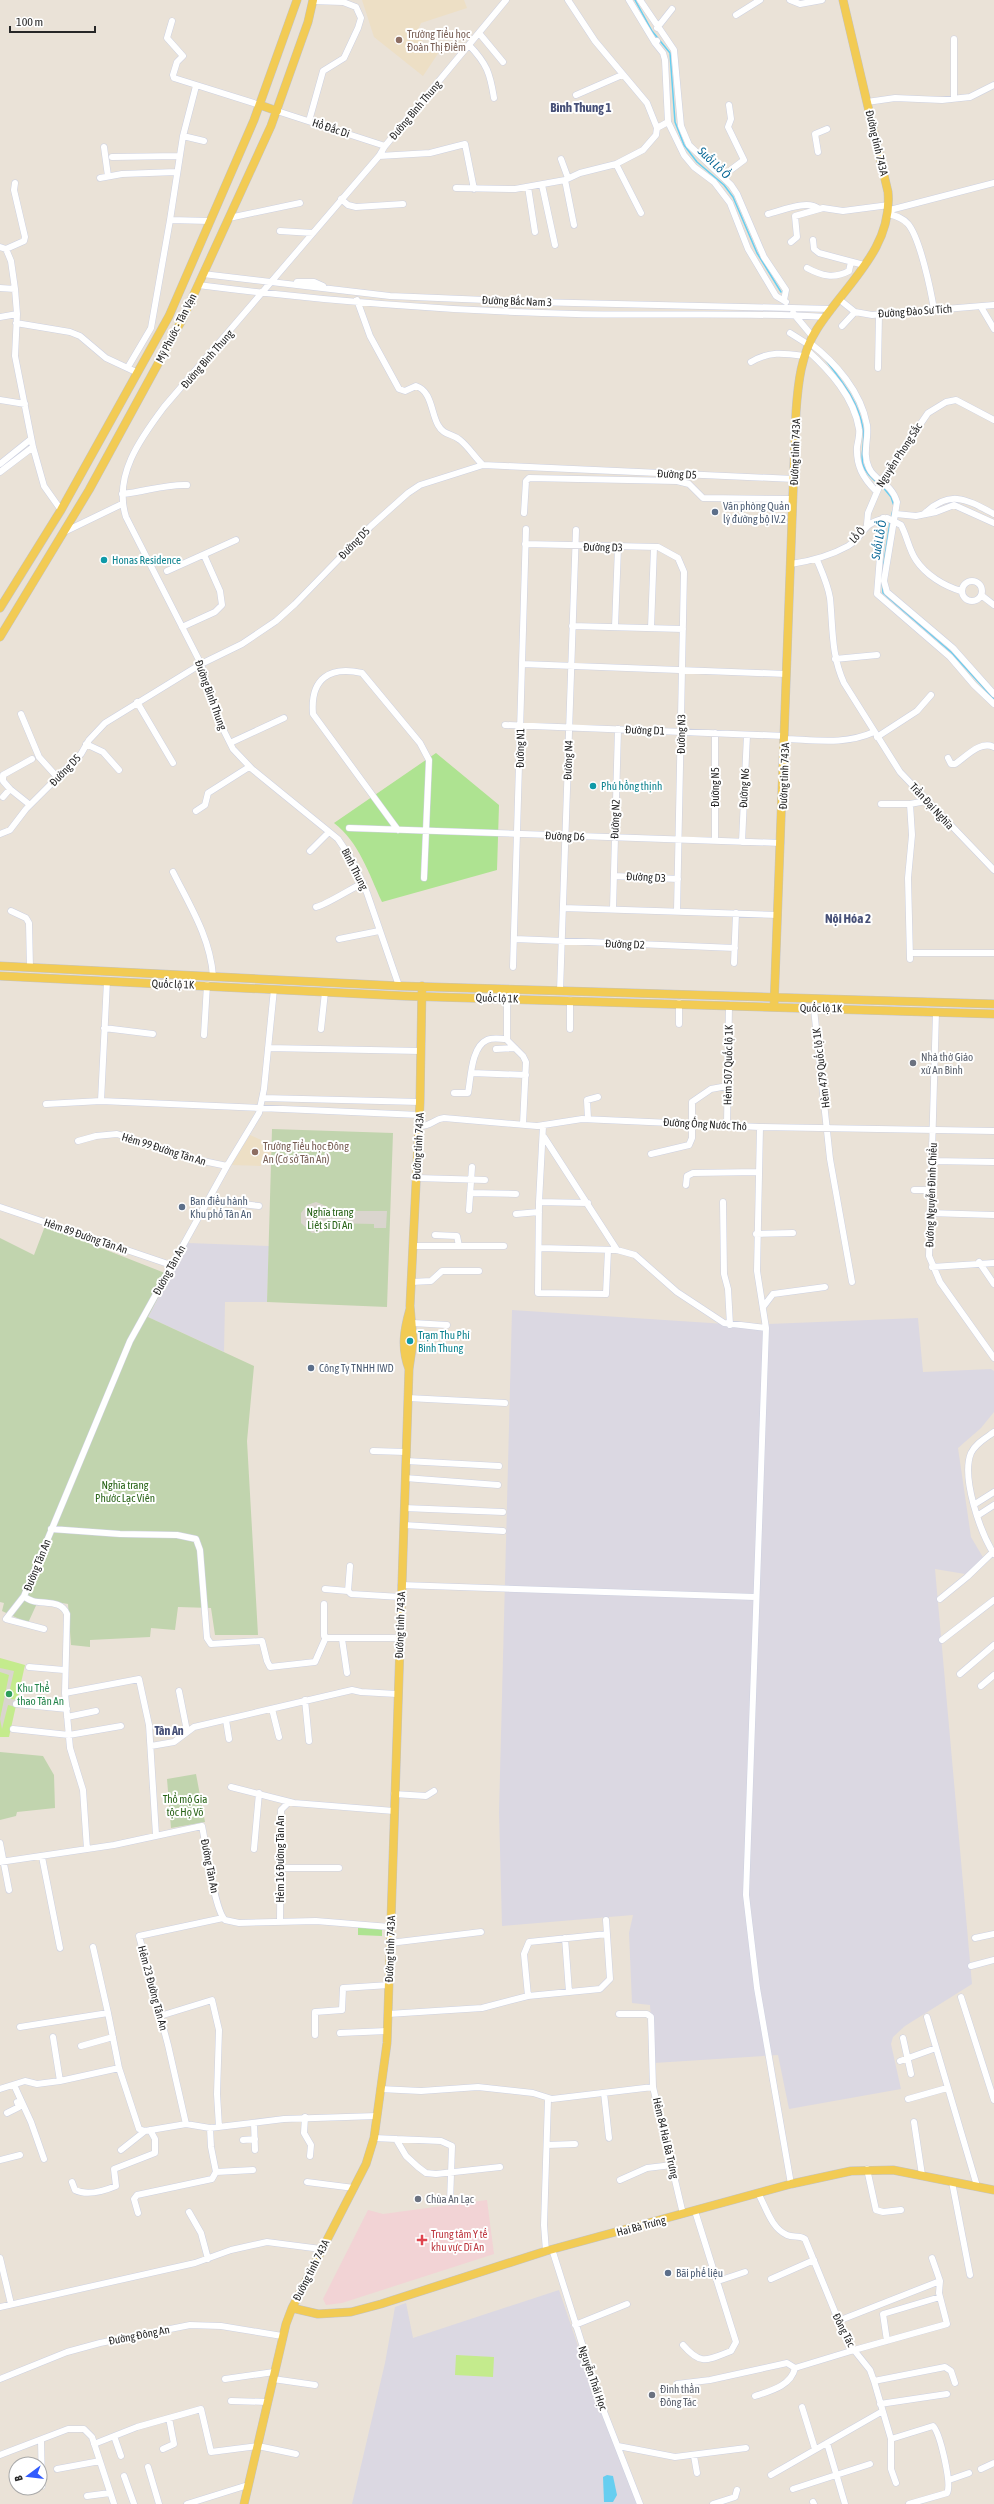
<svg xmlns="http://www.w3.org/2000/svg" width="994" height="2504" viewBox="0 0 994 2504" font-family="'Asap Condensed',sans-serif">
<rect width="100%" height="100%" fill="#eae2d7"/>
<path fill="#dbd8e2" d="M188,1243L269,1246L267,1302H225L224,1352L148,1317Z
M512,1310L741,1325L918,1318L923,1372L991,1369L994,1371V1412L981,1428L958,1448L971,1537L984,1559L971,1575L935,1569L972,1984L905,2026L893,2037L891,2044L901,2089L789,2109L778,2055L654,2063L650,2005L632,2003L629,1933L633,1915L502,1926L499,1812Z
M559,2290L598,2405L638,2504H352L385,2363L395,2307L406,2303L413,2338Z"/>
<path fill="#eddfc5" d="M362,0H464L467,8L421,23L418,30L425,49L433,47L439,52L423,76L374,37Z
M250,1135L272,1145L271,1164L261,1161V1166L230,1165Z"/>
<path fill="#f2d3d5" d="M487,2200L494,2254L342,2303L326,2305L323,2299L368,2210L383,2214Z"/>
<path fill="#aee391" d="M436,753L499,805L497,870L382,902C369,874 359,842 334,823Z
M358,1927L382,1928V1936L358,1935Z"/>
<path fill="#c1d4ae" d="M272,1129L393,1133L387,1307L267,1302Z
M45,1226L170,1275L148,1317L254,1366L247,1441L258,1635H215L211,1608L178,1607L175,1630L151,1628L150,1637L90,1640V1647L71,1645L68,1604L39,1599L28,1623L2,1611L4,1603L0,1602V1238L34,1255Z
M0,1752L43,1756L54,1775L55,1808L17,1812L16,1816L0,1820Z
M196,1774L205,1822L171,1828L167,1779Z"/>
<path fill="#c4eb8d" d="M0,1658L25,1665L9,1737H0Z
M456,2355L494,2357L493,2377L455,2375Z"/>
<path fill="#dad5ce" d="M316,1202L326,1206L329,1211H387L386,1228H374V1224L330,1223L322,1232L312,1233L301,1223V1213L307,1205Z
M0,1668L14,1671L8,1698L17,1700L16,1707L8,1705L2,1729L0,1719L9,1675L0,1672Z"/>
<path fill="#66cef0" d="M607,2475L613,2476L617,2495L613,2502H604L603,2477Z"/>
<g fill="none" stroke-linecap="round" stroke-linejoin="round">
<path stroke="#66cef0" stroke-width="1.5" d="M635,0L652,31L670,53L675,122L684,145L697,162L724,185L733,197L757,253L781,292
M825,359C841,380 859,402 863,429C867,455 851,462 879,484
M882,486L891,497L894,506
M891,518L893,510
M882,575L890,522
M882,581L883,593L951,652L994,699"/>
<g stroke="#cdd1e1" stroke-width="7">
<path id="minor" d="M629,0L655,43L657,41
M640,0L674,50L681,126L689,145L731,185L737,194L764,257L786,290L784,300
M790,0L800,4L822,0
M736,15L760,0
M172,21L167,38L183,56L177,62L173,75L174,78L260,105
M657,28L672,9
M479,33L503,62
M954,39V98
M655,43L663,53L665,60L668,122L657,128
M469,45C487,64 490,73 494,98
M196,86L183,136L170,220L210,221
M576,95L622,75
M867,102L895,98L942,100L970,97L994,85
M729,105L731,119L728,127L744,160L732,169
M277,111L385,146
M309,121L323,71L344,58L358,28L361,18L356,7L343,2L312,1
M668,122L684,155L694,167L714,182L730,203L748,249L776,296L786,302
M183,136L204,141
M104,147L108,176
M818,152L815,134L827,129
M379,156L430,153L465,144L474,189
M112,157L179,156
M561,159L568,178
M616,164L641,213
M100,178L122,174L176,172
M565,180L574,225
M542,185L555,245
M528,187L535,232
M456,188L515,189L565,180L580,173L616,164L643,150L656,135L657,128L647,103L595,41L568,0
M341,199L348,205L356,207L403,204
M890,210L994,183
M768,214C781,211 808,199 819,209
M889,214C896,216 903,218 908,224C920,238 931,291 934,310
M229,218L300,203
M280,231L313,233
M813,240L814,249L819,253L864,265
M791,242L797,237L795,216L823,208L843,211L889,205
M0,247L6,249L24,241L25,237L14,190L15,183
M6,249L11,261L15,289
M807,268C822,276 834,279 849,271L851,262
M203,274L390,296L532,302L832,309
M297,282H314L323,286
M198,285C324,301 450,311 576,314C659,316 743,312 826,317
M0,288L15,289L17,314L15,356L33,447L44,486L61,510
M357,300L370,336L399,389L405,391L416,386C432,391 431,413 438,425C444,436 452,433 460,440C469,447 475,458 483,465
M840,300L855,312L872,315L994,305
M981,307L994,329
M793,313L813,337
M0,317L17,314
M16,323L70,332L80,336L106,358L136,372
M842,326L855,312
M790,333L809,345
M810,343C836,363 861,392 867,425C869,440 862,453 869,468C875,482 891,482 897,502L884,581L887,592L953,648L994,694
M807,350C830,371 854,397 859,429C860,434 858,441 857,447C856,466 863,478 876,491
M751,362C769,351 783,353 804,356
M128,367L151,328L170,220
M878,368L879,314
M0,400L25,404
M0,464L31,439
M0,472L33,447
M122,494C145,492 164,484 187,485
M524,513L526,481L529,478L677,481L689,484L703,498L793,499
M896,514L916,516L936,512L954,505L994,523
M924,514C950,489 966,499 994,514
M883,518L877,594L950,657L974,685L994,704
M867,524L868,513L882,480L928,413L946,402L956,400L994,420
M64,532L122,504
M525,544L658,547L678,558L684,572L677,911
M817,560C822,572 828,585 830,598C833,627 831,655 844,683L900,772L994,870
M791,564C811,561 830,556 848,546C866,535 860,523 887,518L901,525C907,536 909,550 916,560C926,575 944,586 961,591
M167,571L236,540
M962 591a10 10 0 1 1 20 0a10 10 0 1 1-20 0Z
M981,595L994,605
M572,626L683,629
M182,627L215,612L222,605L220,591L204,555
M615,627L618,547
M651,628L654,547
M835,659L877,655
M522,664L786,674
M137,702L173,763
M21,714L39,757L58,778
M505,725L785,736
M715,733V840
M877,737L917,711L931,695
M785,739C816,740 845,745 874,732
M230,743L284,718
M86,744L103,752L119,770
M948,758L951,764H955C966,757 980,740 994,747
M10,789L3,781V775L32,759
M3,797L10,789L30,805
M881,804H910
M196,811L205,805L208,793L249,767
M349,828L781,843
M398,830L313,714C310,678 330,666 362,673L420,743L429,760L424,878
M0,834L10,830L26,809L81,754L89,740L105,723L201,664L242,644L276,621L295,604L371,526L408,493L420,485L483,465L794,479
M742,842L747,735
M310,851L329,832
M173,872C190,906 210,937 213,976
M614,876L678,879
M316,907C324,906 352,888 363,883
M563,908L778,915
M613,909L618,729
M11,911L26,918L29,923L30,968
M339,939L379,931
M515,939L735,948
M911,953H994
M910,959L908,878L912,835L910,804L926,801
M734,963L736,913
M513,967L526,529
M399,986L367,893L352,860L338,839L252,769L233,749L216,715L201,664L126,517C113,476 140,439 164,407L379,156L385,146L506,0
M560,991L576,530
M507,998V1040L523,1056L526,1062L523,1124
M814,1009L830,1159L852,1282
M936,1012L929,1256L940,1282L994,1358
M679,1024V1003
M104,1028L153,1034
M321,1029L325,992
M570,1029V1000
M204,1035L207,985
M268,1048L421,1051
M496,1049L515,1048
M472,1073L526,1075
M454,1093H468C471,1078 471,1047 487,1040C493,1037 500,1039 506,1039
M263,1098L420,1102
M101,1101L107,981
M46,1104L101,1101L420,1115
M588,1119L587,1100L598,1097
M727,1124L729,1006
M419,1126C430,1127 434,1119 444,1118L537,1126L582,1119L760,1127L994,1131
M543,1126L539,1202L538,1293L606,1294L608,1250
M760,1127L757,1271L766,1328L746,1895L757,1988L791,2184
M544,1137L617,1250
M78,1141L96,1136L117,1134L189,1158L227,1166
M651,1154L689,1145L692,1138V1102L711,1089L727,1086
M931,1161L994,1162
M417,1178L485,1180
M686,1185L687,1176L693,1173L758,1172
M914,1190H930
M470,1193L516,1194
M209,1200L259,1206
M539,1202L588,1203
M723,1202L724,1274L728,1289L730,1325
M0,1207L171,1265
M469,1210L472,1167
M929,1213L994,1215
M516,1214L539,1212
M756,1234L793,1233
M435,1235L457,1236L459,1246
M413,1246H504
M540,1248L617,1250L635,1255L677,1292L724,1323L766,1328
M979,1262L994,1284
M932,1267L994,1263
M411,1282L431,1281L442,1271H479
M763,1307L773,1294L825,1287
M413,1323L447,1325
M408,1398L505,1403
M994,1432C986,1438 976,1443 971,1453C961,1477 980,1532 994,1554
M373,1451L406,1452
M406,1461L499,1466
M405,1478L498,1485
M975,1504L994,1492
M404,1508L503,1512
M977,1516L994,1505
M404,1525L503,1531
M51,1529L120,1534L177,1535L196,1539L200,1550L207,1638L211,1644L262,1641L267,1661L270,1667L315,1662L326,1637
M350,1566L348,1591L351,1594L401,1597
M401,1585L755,1597
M325,1589L348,1591
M24,1596L6,1619L44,1629
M940,1599L967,1577L993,1552
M324,1604V1636L327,1638H399
M342,1639L347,1673
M942,1640L994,1600
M29,1667L64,1670
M960,1674L994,1645
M981,1686L994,1675
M179,1691L187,1731
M65,1693L139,1679L149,1725L156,1835
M305,1700L309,1741
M16,1704L67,1709
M272,1709L279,1737
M67,1717L96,1711
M226,1720L229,1739
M13,1729L69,1735L121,1726
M151,1746L174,1742L194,1727L352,1690L361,1692L397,1694
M231,1787L294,1803L394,1811
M394,1794L426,1796L434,1791
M0,1843L9,1890
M87,1849L83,1790L70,1748L65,1693L67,1614C60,1596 35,1608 24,1596L130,1341L227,1166L259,1113L264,1089L274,989
M254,1849L259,1793
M42,1857L60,1948
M0,1862L114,1845L202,1826C206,1844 214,1909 225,1920L239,1923L316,1921L390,1927
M280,1868H339
M280,1921L281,1810L289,1802
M565,1938L569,1992
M975,1938L994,1934
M390,1943L481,1932
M93,1947L108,2013
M971,1966L994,1960
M528,1996L524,1954L529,1942L607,1934
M961,1997L994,2100
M388,2014L482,2008L528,1996L600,1989L610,1979L606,1920
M619,2014H647L651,2017L653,2087L683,2214
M160,2016L212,2000L219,2030L217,2094L219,2127
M927,2017L977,2186
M20,2027L108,2013L119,2068L139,2129L145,2131L186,2124L210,2128
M340,2033L387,2031
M315,2035V2012L342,2010L343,1988L389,1985
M53,2037L60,2081L119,2068
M903,2038L911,2074
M81,2046L113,2037
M900,2061L936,2048
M14,2085L31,2122L44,2159
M0,2089L25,2081L37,2084L60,2081
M380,2089L421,2091L478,2087L533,2093L552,2099L653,2087
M604,2093L609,2138
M908,2099L947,2088
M7,2113L19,2107L17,2102
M305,2117L304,2133L311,2145L310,2156
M914,2122L922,2175
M254,2123L255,2150
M186,2124L168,2045L139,1936L223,1918
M374,2138L441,2141L452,2146L450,2202
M396,2139L406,2156L418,2167L426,2173L436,2174L500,2167
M243,2140L255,2139
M547,2145L575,2144
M121,2150L145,2131
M0,2160L20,2155
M867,2169L876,2210L883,2212L901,2210
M216,2172L253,2170
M620,2180L647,2168L672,2165
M72,2182L75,2190C87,2196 104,2191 116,2186L114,2169L155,2153V2139L150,2130
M307,2182L354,2188
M952,2182L970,2275
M758,2193C766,2207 771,2228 787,2235C793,2238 799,2235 805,2239L851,2351L854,2350L870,2370L874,2381L891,2439V2469L896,2483
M189,2212L201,2233L208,2259
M138,2213L134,2199L137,2195L212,2179L216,2172L211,2147L210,2128L284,2119L377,2116
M552,2249L601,2404L640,2504
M546,2251L544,2225L548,2099
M0,2258L11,2304
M771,2279L814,2260
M718,2281L745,2272
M0,2307L195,2263L231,2250L267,2242L321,2249
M838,2321L940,2281
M575,2325L627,2304
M887,2341L883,2314L940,2297
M683,2345C701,2366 707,2360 731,2351L736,2342L695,2211
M854,2350L947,2324L939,2293L940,2281L932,2258
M0,2379L67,2352L100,2343L190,2325L221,2326L282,2336
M225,2379L274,2372
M273,2379L315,2385
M874,2381L945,2367L951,2371L955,2383
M677,2384L710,2380L787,2363L795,2368
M755,2396C770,2391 791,2386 795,2368L851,2351
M231,2401L268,2402
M880,2404L947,2394
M802,2407L815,2449
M114,2436L121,2456
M891,2439L933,2426C940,2433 952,2484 947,2493L909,2504
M41,2440L42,2486
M827,2443L845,2504
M94,2444L137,2427L201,2409L211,2452L258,2446L296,2454
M618,2446L675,2457L746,2448
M163,2449L174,2444L169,2418
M0,2455L68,2429H84L92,2437L114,2504
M694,2456L697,2473
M148,2467L159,2504
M57,2469L100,2461
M981,2469L994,2463
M771,2475L881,2412
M124,2476L134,2504
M949,2480L969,2473
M793,2489L870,2464
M87,2496L110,2493
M813,2502L814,2504
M187,2504L248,2485
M713,2504L735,2497L737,2490"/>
</g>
<g stroke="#c3c3c3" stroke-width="9">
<path id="major" d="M260,105L277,111
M0,608L61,510L169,316L254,120L297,0
M0,637L89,490L183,318L271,126L308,22L313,0
M0,966L399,986L994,1004
M0,976L404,996L994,1014
M774,1007L796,412C798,383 801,354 817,329C845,285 893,249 888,192L843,0
M409,1369C401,1348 404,1330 410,1309
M292,2308L318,2314L351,2312L381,2304L546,2251L791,2184L851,2171L893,2170L994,2190
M244,2504L286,2324L292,2308L366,2164L374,2138L387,2043L409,1369L413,1341L410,1306L420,1102L422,986"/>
</g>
<use href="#minor" stroke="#fff" stroke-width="6"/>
<use href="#major" stroke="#f2cb54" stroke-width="8"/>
</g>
<g fill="#8d6e63" stroke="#fff" stroke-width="1.5">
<circle cx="399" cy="40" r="4"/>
<circle cx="255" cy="1152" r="4"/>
</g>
<g fill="#5c6f8a" stroke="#fff" stroke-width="1.5">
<circle cx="715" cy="512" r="4"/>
<circle cx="182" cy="1207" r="4"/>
<circle cx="311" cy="1368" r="4"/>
<circle cx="668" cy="2273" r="4"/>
</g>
<g fill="#0f9aa8" stroke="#fff" stroke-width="1.5">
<circle cx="104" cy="560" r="4"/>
<circle cx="593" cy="786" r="4"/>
<circle cx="410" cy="1341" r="4"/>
</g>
<g fill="#6b7280" stroke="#fff" stroke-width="1.5">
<circle cx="913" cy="1063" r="4"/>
<circle cx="418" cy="2199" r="4"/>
<circle cx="652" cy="2395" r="4"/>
</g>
<circle fill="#2e9e5b" stroke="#fff" stroke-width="1.5" cx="9" cy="1694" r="4"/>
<path fill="#e0444e" stroke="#fff" stroke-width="1.5" d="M420 2234h4v4h4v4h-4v4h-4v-4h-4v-4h4z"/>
<g text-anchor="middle" stroke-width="4" stroke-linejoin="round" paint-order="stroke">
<g font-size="11" fill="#785e54" stroke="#fff" text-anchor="start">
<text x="407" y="38">Trường Tiểu học<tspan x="407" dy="13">Đoàn Thị Điểm</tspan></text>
<text x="263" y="1150">Trường Tiểu học Đông<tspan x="263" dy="13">An (Cơ sở Tân An)</tspan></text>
</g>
<g font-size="11" fill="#272727" stroke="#fff">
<text transform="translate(415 110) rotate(-50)" y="4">Đường Bình Thung</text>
<text transform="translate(331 128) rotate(18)" y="4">Hồ Đắc Di</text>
<text transform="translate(877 143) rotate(77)" y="4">Đường tỉnh 743A</text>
<text transform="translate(517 301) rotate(2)" y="4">Đường Bắc Nam 3</text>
<text transform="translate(915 311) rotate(-4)" y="4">Đường Đào Sư Tích</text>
<text transform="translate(176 328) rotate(-63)" y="4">Mỹ Phước - Tân Vạn</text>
<text transform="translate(207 359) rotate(-49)" y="4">Đường Bình Thung</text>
<text transform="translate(795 452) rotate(-88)" y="4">Đường tỉnh 743A</text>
<text transform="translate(899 455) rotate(-57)" y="4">Nguyễn Phong Sắc</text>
<text transform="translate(677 474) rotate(2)" y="4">Đường D5</text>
<text transform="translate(857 535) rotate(-48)" y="4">Lồ Ô</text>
<text transform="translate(354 543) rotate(-46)" y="4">Đường D5</text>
<text transform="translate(603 547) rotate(1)" y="4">Đường D3</text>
<text transform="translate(211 695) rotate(70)" y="4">Đường Bình Thung</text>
<text transform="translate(645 730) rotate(2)" y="4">Đường D1</text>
<text transform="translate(681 734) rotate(-89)" y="4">Đường N3</text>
<text transform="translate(520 748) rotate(-89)" y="4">Đường N1</text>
<text transform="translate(568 760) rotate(-88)" y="4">Đường N4</text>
<text transform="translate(65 770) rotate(-46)" y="4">Đường D5</text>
<text transform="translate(784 776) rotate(-88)" y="4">Đường tỉnh 743A</text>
<text transform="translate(715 787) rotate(-90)" y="4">Đường N5</text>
<text transform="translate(744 788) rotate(-87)" y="4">Đường N6</text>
<text transform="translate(932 806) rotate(47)" y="4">Trần Đại Nghĩa</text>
<text transform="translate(615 819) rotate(-88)" y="4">Đường N2</text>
<text transform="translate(565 836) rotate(2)" y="4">Đường D6</text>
<text transform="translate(355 869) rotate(63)" y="4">Bình Thung</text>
<text transform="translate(646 877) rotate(3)" y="4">Đường D3</text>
<text transform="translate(625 944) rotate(2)" y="4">Đường D2</text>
<text transform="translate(173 984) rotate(2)" y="4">Quốc lộ 1K</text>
<text transform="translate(497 998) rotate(2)" y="4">Quốc lộ 1K</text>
<text transform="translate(821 1008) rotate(1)" y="4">Quốc lộ 1K</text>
<text transform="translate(728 1065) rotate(-89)" y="4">Hẻm 507 Quốc lộ 1K</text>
<text transform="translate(821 1068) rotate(-97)" y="4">Hẻm 479 Quốc lộ 1K</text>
<text transform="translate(705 1124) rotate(3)" y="4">Đường Ống Nước Thô</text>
<text transform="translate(418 1146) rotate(-87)" y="4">Đường tỉnh 743A</text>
<text transform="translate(164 1149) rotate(17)" y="4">Hẻm 99 Đường Tân An</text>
<text transform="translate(931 1195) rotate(-88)" y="4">Đường Nguyễn Đình Chiểu</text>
<text transform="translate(86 1236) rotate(19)" y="4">Hẻm 89 Đường Tân An</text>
<text transform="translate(169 1270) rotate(-61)" y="4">Đường Tân An</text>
<text transform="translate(37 1565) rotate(-68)" y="4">Đường Tân An</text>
<text transform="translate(400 1625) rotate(-88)" y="4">Đường tỉnh 743A</text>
<text transform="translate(280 1859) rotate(-90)" y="4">Hẻm 16 Đường Tân An</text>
<text transform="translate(210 1866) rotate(79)" y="4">Đường Tân An</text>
<text transform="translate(390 1949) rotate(-88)" y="4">Đường tỉnh 743A</text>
<text transform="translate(153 1988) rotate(75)" y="4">Hẻm 23 Đường Tân An</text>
<text transform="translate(666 2138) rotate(77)" y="4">Hẻm 84 Hai Bà Trưng</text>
<text transform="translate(641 2226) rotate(-15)" y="4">Hai Bà Trưng</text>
<text transform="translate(311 2270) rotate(-63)" y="4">Đường tỉnh 743A</text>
<text transform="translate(844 2330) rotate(63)" y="4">Đông Tác</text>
<text transform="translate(139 2335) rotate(-11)" y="4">Đường Đông An</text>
<text transform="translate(593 2378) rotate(71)" y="4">Nguyễn Thái Học</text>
</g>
<g font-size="11" fill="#4e5e75" stroke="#fff" text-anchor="start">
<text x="723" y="510">Văn phòng Quản<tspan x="723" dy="13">lý đường bộ IV.2</tspan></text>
<text x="190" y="1205">Ban điều hành<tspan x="190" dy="13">Khu phố Tân An</tspan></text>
<text x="319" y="1372">Công Ty TNHH IWD</text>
<text x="676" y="2277">Bãi phế liệu</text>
</g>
<g font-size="11" fill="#0d838f" stroke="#fff" text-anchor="start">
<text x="112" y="564">Honas Residence</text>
<text x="601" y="790">Phú hồng thịnh</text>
<text x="418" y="1339">Trạm Thu Phí<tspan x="418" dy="13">Bình Thung</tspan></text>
</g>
<g font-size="11" fill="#5b616d" stroke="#fff" text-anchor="start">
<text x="921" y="1061">Nhà thờ Giáo<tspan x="921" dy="13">xứ An Bình</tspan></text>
<text x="426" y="2203">Chùa An Lạc</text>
<text x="660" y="2393">Đình thần<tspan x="660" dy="13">Đông Tác</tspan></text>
</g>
<g font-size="11" fill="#286317" stroke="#fff">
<text x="330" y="1216">Nghĩa trang<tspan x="330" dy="13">Liệt sĩ Dĩ An</tspan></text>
<text x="125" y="1489">Nghĩa trang<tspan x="125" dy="13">Phước Lạc Viên</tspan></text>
<text x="185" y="1803">Thổ mộ Gia<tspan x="185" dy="13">tộc Họ Võ</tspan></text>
</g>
<g font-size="11" fill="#27864d" stroke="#fff" text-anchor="start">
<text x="17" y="1692">Khu Thể<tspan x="17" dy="13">thao Tân An</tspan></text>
</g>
<g font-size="11" fill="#be3a42" stroke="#fff" text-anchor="start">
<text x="431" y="2238">Trung tâm Y tế<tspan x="431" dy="13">khu vực Dĩ An</tspan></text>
</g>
<g font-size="12" font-style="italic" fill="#0b6997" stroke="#fff">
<text transform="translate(714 163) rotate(44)" y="4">Suối Lồ Ồ</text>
<text transform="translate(879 540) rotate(-80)" y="4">Suối Lồ Ồ</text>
</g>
<g font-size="12" font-weight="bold" fill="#475077" stroke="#fff">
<text x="169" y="1735">Tân An</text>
</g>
<g font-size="13" font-weight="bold" fill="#475077" stroke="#fff">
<text x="581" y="112">Bình Thung 1</text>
<text x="848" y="923">Nội Hóa 2</text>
</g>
</g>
<g transform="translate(28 2476) rotate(255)"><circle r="19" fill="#ffffff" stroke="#a9a9a9"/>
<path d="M0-3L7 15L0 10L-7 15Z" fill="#315bfd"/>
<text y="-6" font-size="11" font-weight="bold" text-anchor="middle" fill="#272727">B</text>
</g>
<path d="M10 26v6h85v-6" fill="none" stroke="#272727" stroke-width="2"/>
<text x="16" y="26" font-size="12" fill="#272727" stroke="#ffffff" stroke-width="3" paint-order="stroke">100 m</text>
</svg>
